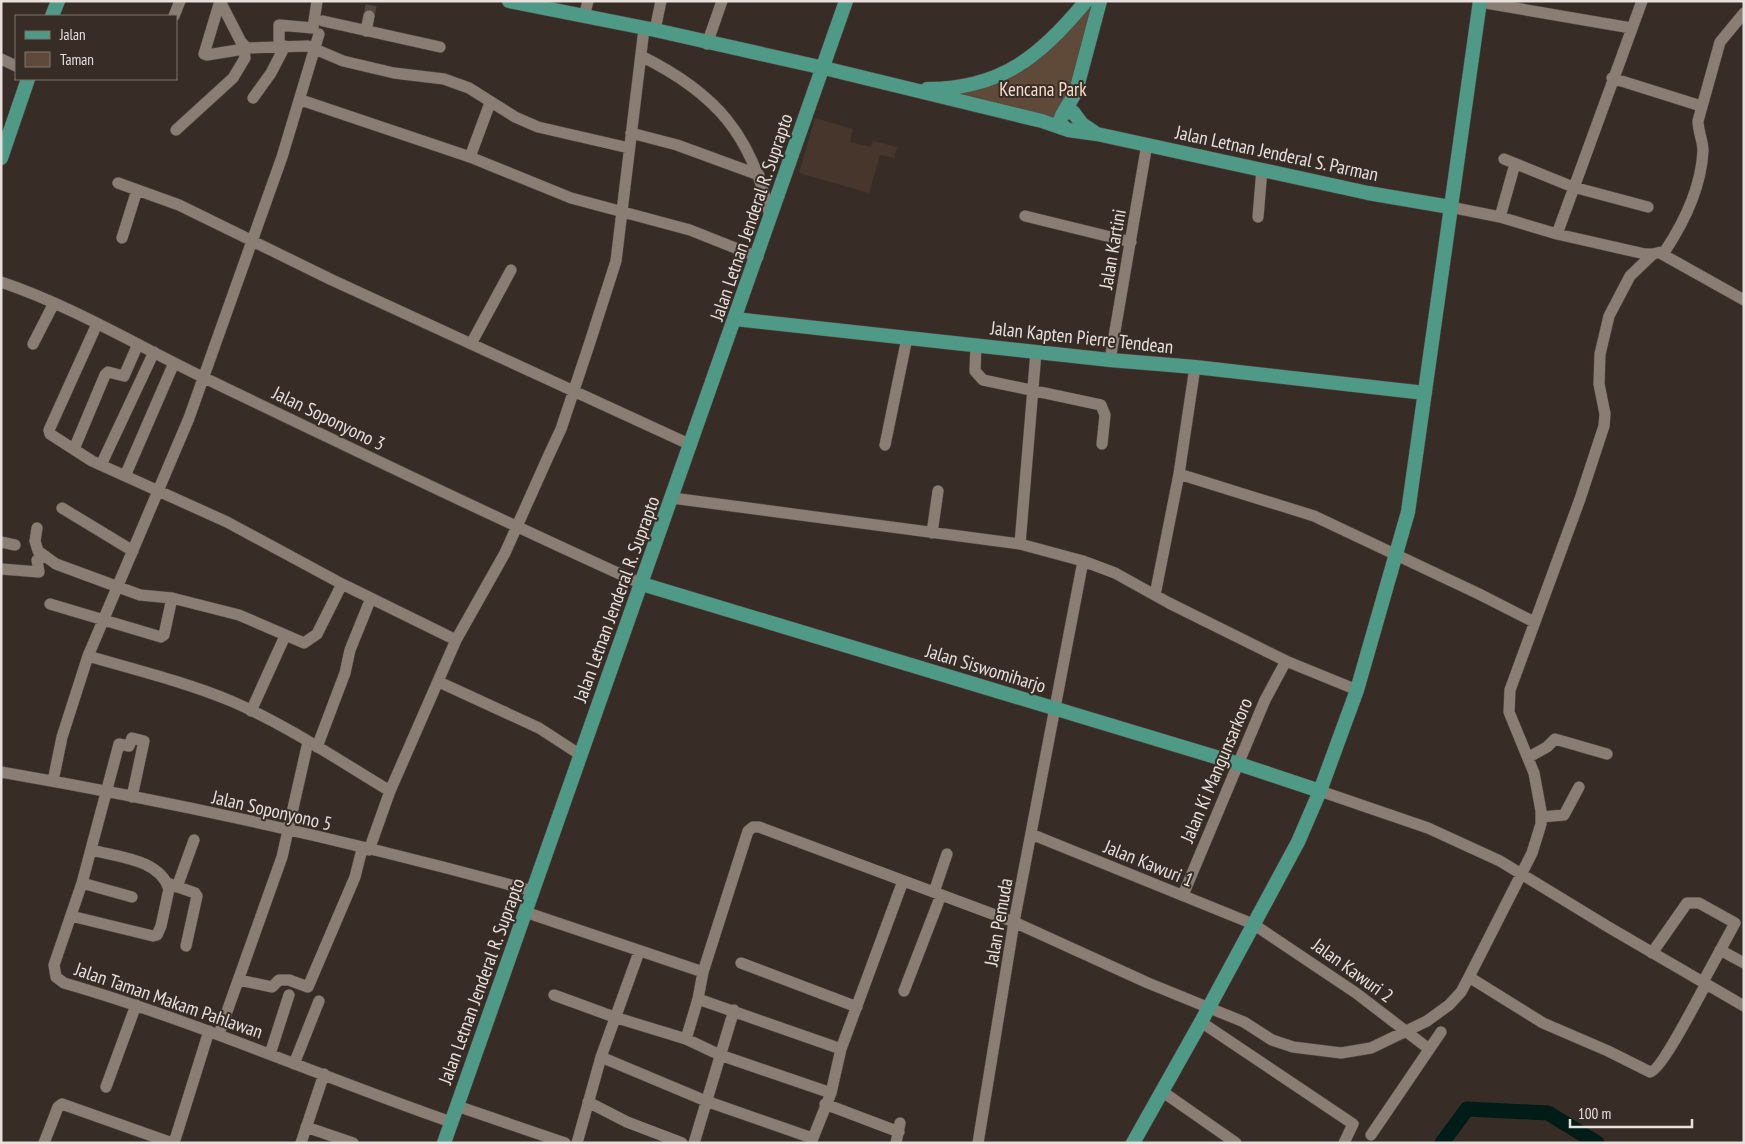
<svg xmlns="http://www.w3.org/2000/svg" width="1745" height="1144" viewBox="0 0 1745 1144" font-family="'PT Sans Narrow',sans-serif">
<rect width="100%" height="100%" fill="#382d26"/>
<path fill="#46362c" d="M815,118L853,129L850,142L871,147L873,141L897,147L894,158L880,155L869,193L799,173Z"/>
<path fill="#5f4939" d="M1087,1H1100L1076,91L1056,118L939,90L997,78Z"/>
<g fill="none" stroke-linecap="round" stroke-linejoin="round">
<path stroke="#001c16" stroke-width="15" d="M1442,1143L1467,1109L1548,1113L1597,1143"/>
<path stroke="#524841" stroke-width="11" stroke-dasharray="11 5.5" stroke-linecap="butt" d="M369,16L372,1"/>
<g stroke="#534a44" stroke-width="12">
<path id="minor" d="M220,1L241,42L247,48L308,46L343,61L394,73L444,79L469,88L515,117L538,127L629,148
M220,1L204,54L207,55L244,49
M1480,2L1631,28
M174,16L180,1
M584,17L588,1
M323,21L440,47
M655,30L661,1
M366,31L369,16
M707,44L722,1
M279,47V25L313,28L317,1
M641,56C716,93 752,135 770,217
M1,59L16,66
M1612,78L1701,106
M253,98L271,73L285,46
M301,100L470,157L571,198L690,230L758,257
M176,130L233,78L245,58L244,49L247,48
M631,133L677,145L759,175
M470,157L490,103
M1504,159L1573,187L1648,207
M118,183L179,205L332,280L691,445
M1450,207L1500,217L1557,234L1645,254H1653
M1025,216L1131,242
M1258,217L1262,169
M1500,217L1515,164
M1557,234L1642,1
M122,238L137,190
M1660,253L1744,300
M1,282C75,307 143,349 213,382C356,451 498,519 642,584
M97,324L49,430L50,434L92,461L227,522L342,584L456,640
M472,342L511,270
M33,344L54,303
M976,345L975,371L983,380L1101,405L1105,415L1102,444
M1110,360L1147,144
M885,445L907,338
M74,449L105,375L108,372L124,376L138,344
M101,465L154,352
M1179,474L1314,516L1479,594L1534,622
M125,476L174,363
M672,498L1020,544L1083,561L1115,573L1169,603L1286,661L1357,690
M62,508L133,551
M37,528L35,541L38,551L56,564L140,595L172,598L239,615L304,643L317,634L342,584
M932,533L938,491
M1,542L15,545
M1020,544L1036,352
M1,569L39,572L37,560L43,556
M1155,595L1179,474L1195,367
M50,604L161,637L164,635L172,598
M88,656C136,670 185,682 231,701C287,725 338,760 390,791
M439,682L539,728L579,754
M251,711L285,636
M317,747L345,673L350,650L371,598
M1529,757L1547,747L1555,739L1607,754
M1,772C180,803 359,843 533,891
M53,781L62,737L88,656L189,418L282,157L319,34
M1320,791L1428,828L1500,861L1610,928L1744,1006
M132,797L144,741L132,738L129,746L119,744L82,883L54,965L56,977L64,983C196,1021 321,1077 451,1122
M1541,817L1564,815L1579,787
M1031,834L1253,924L1356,993L1429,1049
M369,850L390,791L456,640L505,553L548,457L561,429L590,342L616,261L644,29
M82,883L132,897
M167,883L195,893L197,896L186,946
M177,887L194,840
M934,892L947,854
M1183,895L1265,700L1286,661
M525,912L703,972L748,831L753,827H759L1014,922L1148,983L1244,1022L1272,1040L1293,1047L1341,1053L1371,1048L1427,1021L1449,1005L1461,992L1469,977L1532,853L1541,824V811L1534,773L1509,712L1510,690L1580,499L1604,426L1605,414L1599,384L1600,354L1609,316L1630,276L1653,254L1665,251C1685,221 1701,187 1703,151C1703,141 1698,131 1698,121L1720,42L1744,13
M71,916L153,936L157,935L161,926L169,889C160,859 117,857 92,850
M1720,950L1744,963
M1652,953L1687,903H1699L1735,923L1703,982
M741,963L857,1007
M1469,977L1543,1023L1608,1051L1650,1072C1661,1071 1698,998 1706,984
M239,980L272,987L279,980H289L308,987L355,877L362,849
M904,991L941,895
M554,995L614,1017L686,1039L720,1055L831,1093
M698,999L703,972
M1201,1022L1353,1124L1344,1143
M219,1034L282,857L308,742
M686,1039L698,999L841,1049
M270,1054L289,995
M601,1057L706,1101L812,1138
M294,1064L319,1001
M106,1087L136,1005
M1163,1092L1236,1143
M588,1102L627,1122L682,1143
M825,1104L899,1132
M457,1106L565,1143
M306,1127L353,1143
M1371,1135L1441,1032
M44,1143L58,1107L62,1104L172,1143
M174,1143L209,1031
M301,1143L324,1074
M577,1143L601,1057L639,952
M694,1143L734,1010
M811,1143L831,1093L841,1049L903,881
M896,1143L900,1123
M978,1143L1014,922L1083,561"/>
</g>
<g stroke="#534a44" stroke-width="15">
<path id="major" d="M509,1L655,30L824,68L1042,121L1065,129
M1100,1L1076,91C1072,101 1059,115 1060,124L1068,130L1097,134L1368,193L1450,207
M52,16L58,1
M927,89C1001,89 1041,56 1086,1
M1064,113L1073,112L1082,124L1094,132
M1,158L28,79
M735,319L1110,360L1195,367L1425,393
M642,584L1239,764L1320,791
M444,1143L846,1
M1133,1143L1201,1022L1298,842L1320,791L1357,690L1408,512L1480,1"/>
</g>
<use href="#minor" stroke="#897d74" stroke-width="11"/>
<use href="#major" stroke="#4f9987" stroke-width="14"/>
</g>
<g text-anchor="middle" stroke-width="4" stroke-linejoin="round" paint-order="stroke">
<g font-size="19" fill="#f8dfcd" stroke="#382d26">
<text x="1043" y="96">Kencana Park</text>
</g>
<g font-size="19" fill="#e7e0dc" stroke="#382d26">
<text transform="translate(1277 153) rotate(12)" y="7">Jalan Letnan Jenderal S. Parman</text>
<text transform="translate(751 217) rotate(-71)" y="7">Jalan Letnan Jenderal R. Suprapto</text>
<text transform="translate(1112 249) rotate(-80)" y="7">Jalan Kartini</text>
<text transform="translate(1082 337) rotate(6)" y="7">Jalan Kapten Pierre Tendean</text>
<text transform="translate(329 418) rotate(26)" y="7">Jalan Soponyono 3</text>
<text transform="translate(616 599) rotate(-70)" y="7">Jalan Letnan Jenderal R. Suprapto</text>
<text transform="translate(986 668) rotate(17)" y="7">Jalan Siswomiharjo</text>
<text transform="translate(1216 770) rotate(-67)" y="7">Jalan Ki Mangunsarkoro</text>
<text transform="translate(272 810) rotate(13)" y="7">Jalan Soponyono 5</text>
<text transform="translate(1149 863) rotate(22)" y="7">Jalan Kawuri 1</text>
<text transform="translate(998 922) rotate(-80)" y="7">Jalan Pemuda</text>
<text transform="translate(1353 970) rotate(36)" y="7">Jalan Kawuri 2</text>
<text transform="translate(481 981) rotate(-70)" y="7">Jalan Letnan Jenderal R. Suprapto</text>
<text transform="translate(169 1000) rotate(19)" y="7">Jalan Taman Makam Pahlawan</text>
</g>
</g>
<rect width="1745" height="1144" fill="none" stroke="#e7e0dc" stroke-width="5"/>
<rect x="15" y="15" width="162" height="65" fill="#382d26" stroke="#7e756f"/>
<rect x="25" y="31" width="25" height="8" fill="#4f9987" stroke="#7e756f"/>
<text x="60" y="40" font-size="15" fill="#e7e0dc">Jalan</text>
<rect x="25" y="52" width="25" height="15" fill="#5f4939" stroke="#7e756f"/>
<text x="60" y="65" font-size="15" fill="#e7e0dc">Taman</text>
<path d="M1570 1119v8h122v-8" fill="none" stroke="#e7e0dc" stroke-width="2.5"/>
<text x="1578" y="1119" font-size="15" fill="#e7e0dc" stroke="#382d26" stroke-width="4" paint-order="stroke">100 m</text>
</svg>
